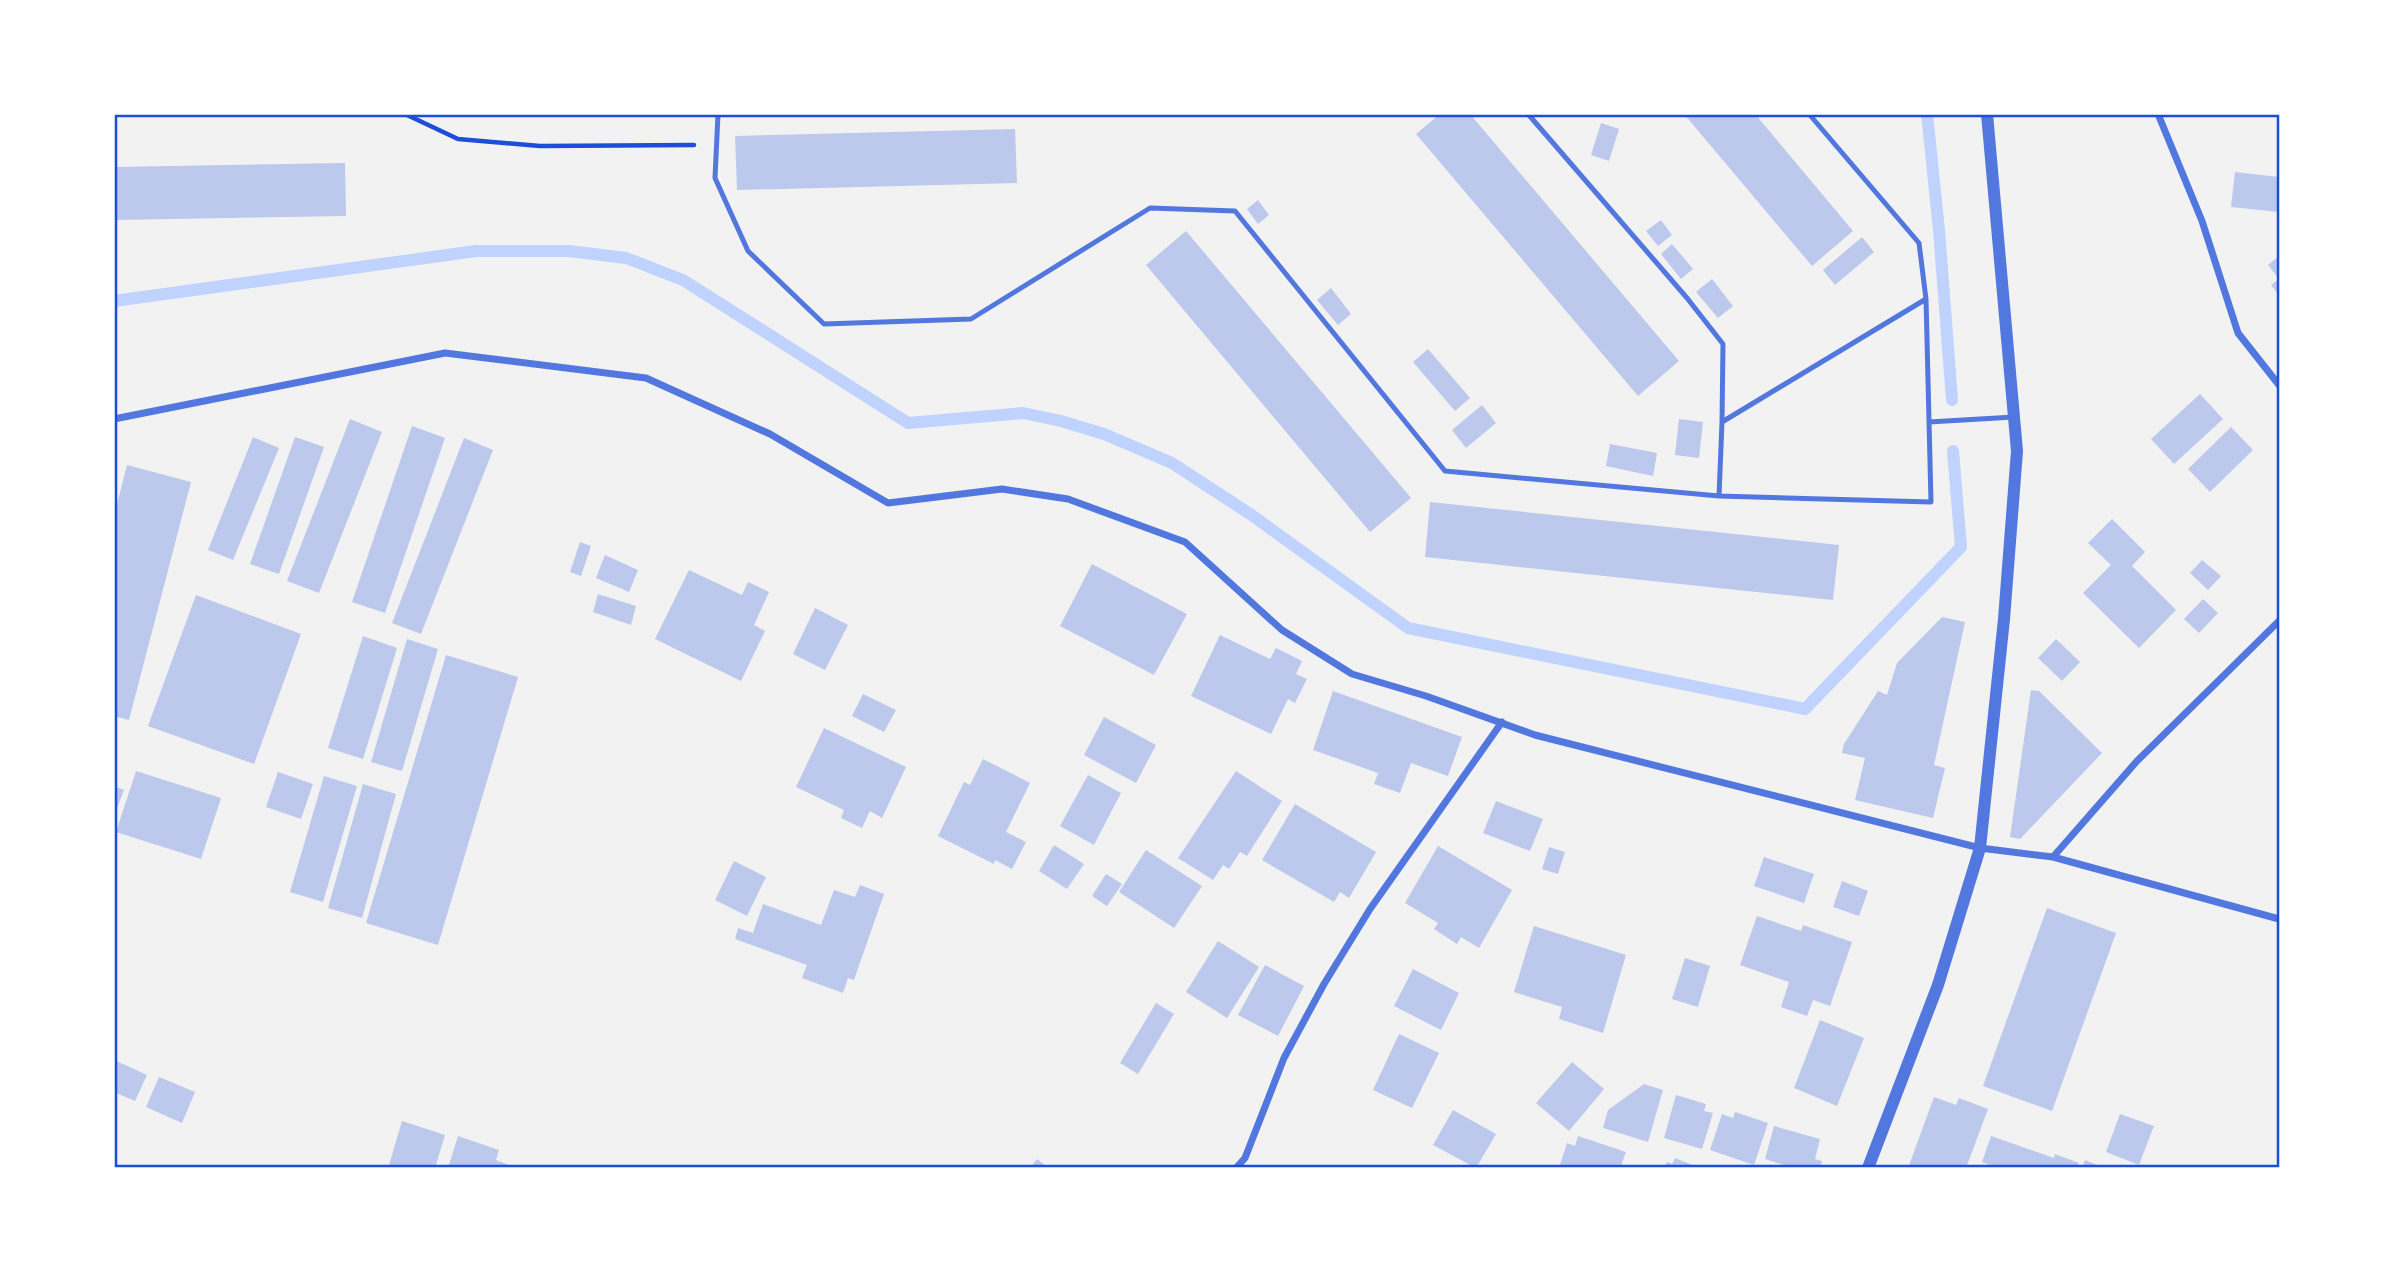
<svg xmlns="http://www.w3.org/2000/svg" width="2393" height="1282" viewBox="0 0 2393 1282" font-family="Lato,sans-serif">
<rect width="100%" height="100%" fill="#f2f2f2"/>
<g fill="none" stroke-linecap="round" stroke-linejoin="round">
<path stroke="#bfd3fe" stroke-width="12" d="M1927,114L1939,230L1952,400
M114,301L476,251H569L626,258L683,280L908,423L1023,413L1061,421L1104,434L1172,463L1253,516L1408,628L1805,709L1961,547L1953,451"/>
</g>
<path fill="#bdc9ec" d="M1440,114H1470L1679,361L1638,396L1416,134Z
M1684,114H1755L1853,231L1812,266Z
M1601,123L1619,129L1609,161L1591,155Z
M1015,129L1017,183L737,190L735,136Z
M345,163L346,216L114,220V167Z
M2235,172L2279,177V212L2231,207Z
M1258,200L1269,215L1258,224L1247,209Z
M1661,220L1672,235L1658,246L1646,231Z
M1186,231L1411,498L1370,532L1146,265Z
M1862,237L1874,252L1835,285L1823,270Z
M1672,244L1693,269L1681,279L1661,254Z
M2279,256V279L2268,265Z
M1712,279L1733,306L1718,318L1696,292Z
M2279,279V295L2271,285Z
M1331,288L1351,314L1338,325L1317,300Z
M1428,349L1470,398L1455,411L1413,362Z
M2200,394L2223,419L2174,464L2151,439Z
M1482,405L1496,423L1466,448L1452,430Z
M350,419L382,432L319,593L287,581Z
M1679,419L1703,422L1699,458L1675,455Z
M412,426L445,438L385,613L352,602Z
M2231,427L2253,450L2210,492L2188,469Z
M253,437L279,448L233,560L208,550Z
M295,437L324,447L279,574L250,564Z
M464,438L493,450L421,634L392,623Z
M1610,444L1657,453L1653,476L1606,466Z
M127,465L191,482L129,720L114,716V516Z
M1430,502L1839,545L1833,600L1425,557Z
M2112,519L2145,552L2132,566L2176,610L2139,648L2083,593L2111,565L2088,543Z
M580,542L591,546L581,576L570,572Z
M605,555L638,570L629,592L596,578Z
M2202,560L2221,576L2208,590L2190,573Z
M1092,564L1187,614L1154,675L1060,626Z
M689,570L742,595L748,582L769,592L754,625L765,631L741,681L655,639Z
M598,594L636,606L631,625L593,612Z
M196,595L301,634L254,764L148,726Z
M2203,599L2218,613L2199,633L2184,619Z
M815,608L848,625L825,670L793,654Z
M1942,617L1965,622L1934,765L1945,768L1933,818L1855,800L1865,758L1842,753L1844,744L1878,691L1887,695L1897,663Z
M1220,635L1270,659L1276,648L1302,661L1296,674L1307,679L1295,703L1288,699L1271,734L1191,696Z
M363,636L397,648L363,759L328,748Z
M407,639L438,649L402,771L371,762Z
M2056,639L2080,662L2062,681L2038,658Z
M446,655L518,677L438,945L366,923Z
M2031,690L2039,691L2102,753L2020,839L2010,837Z
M1333,691L1462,737L1448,776L1411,763L1400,793L1374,784L1378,773L1313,750Z
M863,694L896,710L884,732L852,716Z
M1104,717L1156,745L1136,783L1084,755Z
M824,728L906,767L882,818L870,811L862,828L841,818L844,810L796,787Z
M983,759L1030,783L1006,832L1026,842L1012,869L995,860L994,864L938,836L964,782L970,785Z
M136,771L221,798L201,859L116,832Z
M1236,771L1282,801L1247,856L1240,852L1229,869L1223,865L1213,880L1178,858Z
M278,772L313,784L301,819L266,807Z
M1088,775L1121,793L1094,845L1060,826Z
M324,776L357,786L323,902L290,892Z
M363,784L396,794L362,918L328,908Z
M114,786L124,790L114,816Z
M1496,801L1543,819L1530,851L1483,833Z
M1295,804L1376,852L1349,898L1340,892L1334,902L1262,860Z
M1054,845L1084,864L1067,889L1039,871Z
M1438,846L1512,890L1479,948L1461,937L1457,944L1434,929L1438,923L1405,903Z
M1549,847L1565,852L1558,874L1542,869Z
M1146,850L1202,886L1174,928L1119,892Z
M1764,857L1814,874L1804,903L1754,886Z
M734,861L766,877L747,916L715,900Z
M1106,874L1122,884L1107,906L1092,896Z
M1842,881L1868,891L1859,916L1833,907Z
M860,885L884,894L854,980L848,978L843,993L802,978L807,965L735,939L738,928L753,933L763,904L821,925L834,890L855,897Z
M2047,908L2116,933L2052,1111L1983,1086Z
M1757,916L1801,931L1803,925L1852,942L1830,1006L1813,1000L1807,1016L1781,1007L1789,982L1740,965Z
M1534,926L1626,955L1603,1033L1559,1019L1562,1007L1514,992Z
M1218,941L1259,967L1227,1018L1186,992Z
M1685,958L1710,966L1698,1007L1672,999Z
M1265,965L1304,986L1278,1036L1238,1015Z
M1413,969L1459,993L1441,1030L1394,1006Z
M1156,1003L1174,1014L1138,1074L1120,1063Z
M1820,1020L1864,1038L1837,1106L1794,1088Z
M1399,1034L1439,1053L1412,1108L1373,1090Z
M114,1060L147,1075L135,1101L114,1092Z
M1572,1062L1604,1089L1569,1131L1536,1103Z
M159,1077L195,1092L182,1123L146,1107Z
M1644,1084L1663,1090L1648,1142L1603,1128L1608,1110Z
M1676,1095L1706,1104L1704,1111L1713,1113L1702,1149L1664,1138Z
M1934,1097L1956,1105L1959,1098L1988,1109L1966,1168H1908Z
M1453,1110L1496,1134L1476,1168L1433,1145Z
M1735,1112L1768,1123L1754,1165L1710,1150L1722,1114L1733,1118Z
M2120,1114L2154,1126L2139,1165L2106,1152Z
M402,1121L445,1135L435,1168H400L389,1165Z
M1774,1126L1820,1139L1815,1159L1822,1161L1820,1168H1794L1765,1159Z
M458,1136L499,1150L496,1160L509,1165L508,1168H448Z
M1578,1136L1626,1152L1620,1168H1568L1560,1165L1567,1143L1575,1146Z
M1991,1136L2054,1158L2055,1154L2079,1163L2077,1168H1989L1990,1165L1982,1162Z
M1675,1158L1700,1168H1664L1667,1162L1672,1164Z
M1037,1159L1049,1168H1030Z
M2085,1160L2104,1168H2082Z"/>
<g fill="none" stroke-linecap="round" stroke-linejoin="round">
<path stroke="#1d4ed8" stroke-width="4.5" d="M405,114L458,139L540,146L694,145"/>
<path stroke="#5277de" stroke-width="5" d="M718,114L715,178L748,251L824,324L971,319L1150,208L1235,211L1445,471L1719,496L1931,502L1926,299L1919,243L1809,114
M1528,114L1687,298L1723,344L1722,422L1926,299
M1929,422L2014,417
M1719,496L1722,422"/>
<path stroke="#5277de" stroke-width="7" d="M2158,114L2202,221L2238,333L2279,385
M114,419L445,353L646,378L770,434L888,503L1002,489L1068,499L1185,542L1282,630L1352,674L1426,696L1535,735L1980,848L2053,857L2279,919
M2053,857L2137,761L2279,621
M1236,1168L1245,1158L1284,1058L1324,984L1370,909L1502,722"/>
<path stroke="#5277de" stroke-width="12" d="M1868,1168L1938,985L1980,848L2004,619L2017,451L1987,114"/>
</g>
<rect width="2393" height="1282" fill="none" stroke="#ffffff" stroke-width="231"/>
<rect x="116" y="116" width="2162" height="1050" fill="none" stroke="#1d4ed8" stroke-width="2.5"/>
</svg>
